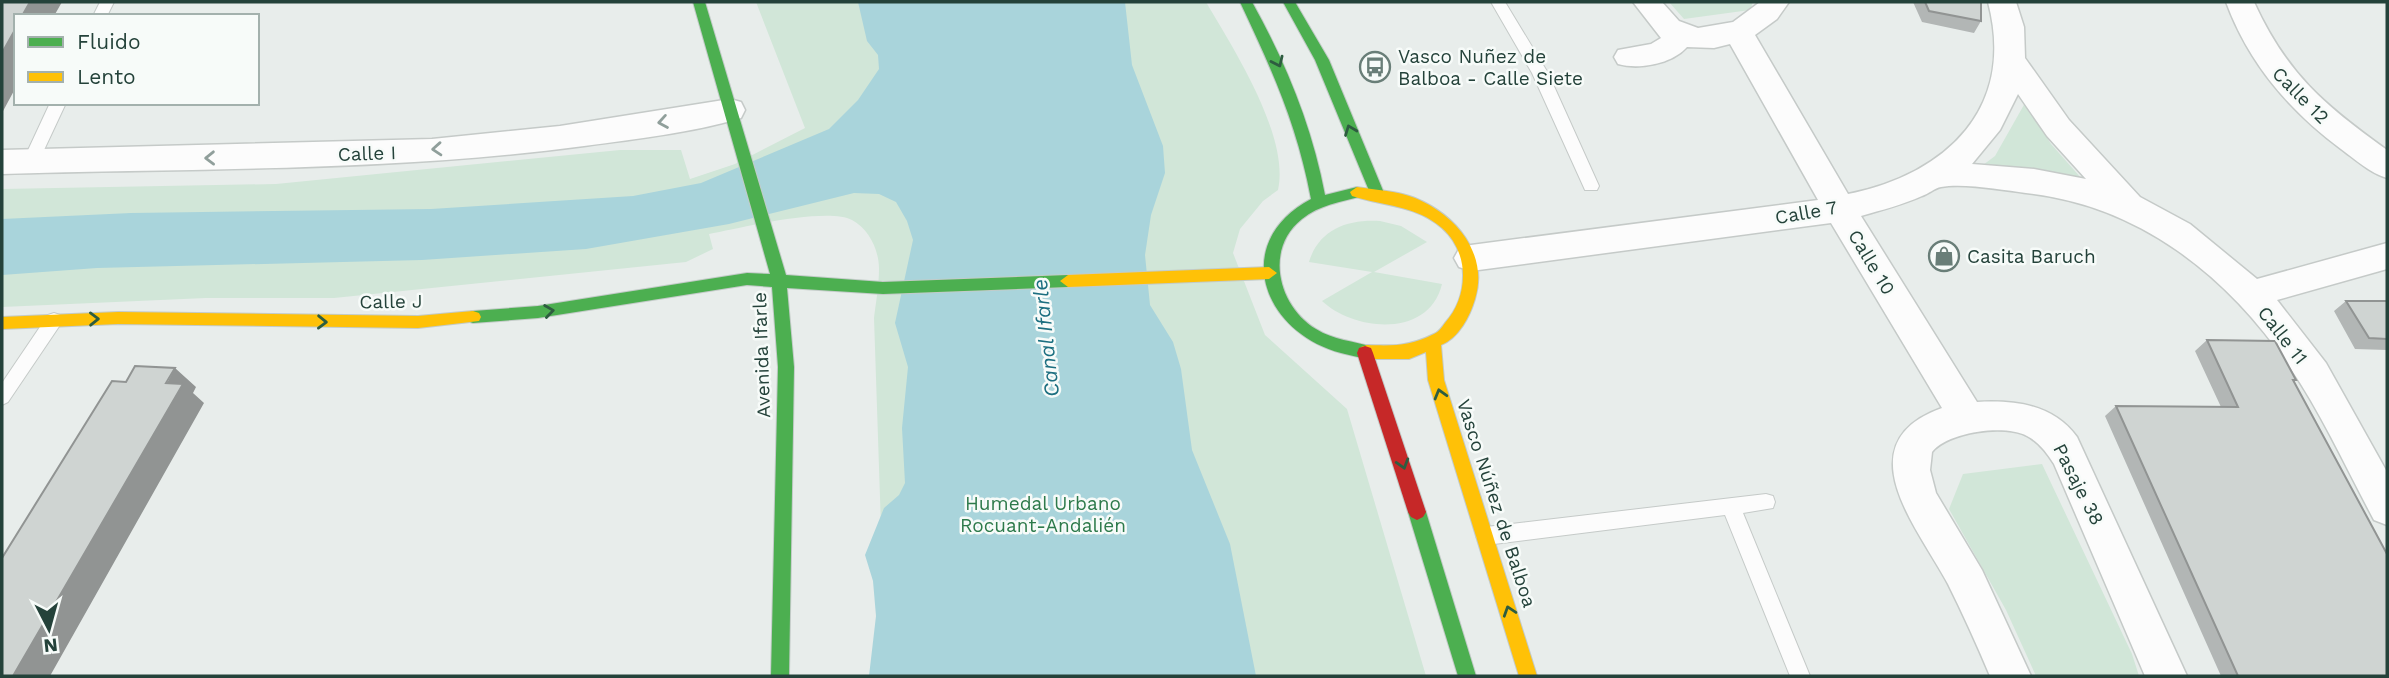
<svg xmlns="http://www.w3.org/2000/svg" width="2389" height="678" viewBox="0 0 2389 678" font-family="'Work Sans',sans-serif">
<rect width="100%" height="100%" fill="#e8edeb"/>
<path fill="#d1e6d8" d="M756,2H1206C1233,48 1290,136 1278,190L1263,201L1240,229L1233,253L1265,335L1347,409L1426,676H886L874,318C876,302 879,285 879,269C879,250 869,229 852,220C827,207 739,228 709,234L713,249L686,262L334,298H206L2,307V189L276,184L620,150H681L690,179L735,164L805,128Z
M1669,2H1753L1750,10L1684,19Z
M2025,103L2051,144L2082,179L2025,169L1979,168L1995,156Z
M1380,221L1401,226L1427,242L1374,272L1442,284C1429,339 1354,331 1322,301L1372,272L1309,262C1319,229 1348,219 1380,221Z
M2042,464L2132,654L2139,676H2036L2006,610L1949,509L1963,474Z"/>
<path fill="#a9d4db" d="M858,2H1125L1132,65L1163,146L1165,173L1151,215L1145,255L1150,305L1173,342L1181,369L1192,450L1230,544L1256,676H869L876,616L873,581L865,555L884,508L899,495L905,483L902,428L908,367L895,323L913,240L907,221L896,202L879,194L854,193L729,224L586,249L422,260L97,268L2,275V219L131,213L431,209L633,196L701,183L829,129L858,100L879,69L878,55L867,41Z"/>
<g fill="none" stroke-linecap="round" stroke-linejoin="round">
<g stroke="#c5cac8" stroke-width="2">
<path id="lane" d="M100,2H114L107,16H93Z
M1491,2H1505L1548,73L1599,186L1597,190H1585L1532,73Z
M50,103H66L37,165H25L23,161Z
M54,313L60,315L63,320L60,325L8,402L2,405V383L48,315Z
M1766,494L1773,496L1775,502L1773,508L1743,513L1810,676H1790L1725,515L1486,545L1479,542L1476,536L1479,530L1486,527Z"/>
</g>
<g stroke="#c5cac8" stroke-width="3">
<path id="street" d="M1633,2H1662L1679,21L1698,28L1733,22L1760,2H1789L1777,19L1755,35L1848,194C1947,174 2016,108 1988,2H2016L2024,27L2025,58L2069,120L2140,197L2190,224L2257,279L2387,243V269L2277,300L2326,363L2387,472V525L2374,520C2346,468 2322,414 2289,366C2226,274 2138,205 2026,193C2003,190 1964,183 1941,187C1935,188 1928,194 1922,196C1902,205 1882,210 1861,216L1977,402C2015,400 2053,404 2077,437L2187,676H2145L2054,464C2047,453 2039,442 2027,436C2005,424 1948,432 1932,452L1930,470L1936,493L1982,570L2031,676H1990C1977,645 1963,614 1948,584C1918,528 1844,443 1942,408L1831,223L1471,271L1459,267L1454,258L1459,249L1471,245L1818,200L1730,44L1714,48L1687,47C1672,64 1639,70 1618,64L1614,57L1618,50L1651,44L1661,38ZM2018,94L2047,136L2086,179L2034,169L1972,164L2000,130Z
M2226,2H2254C2287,74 2324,105 2387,150V178C2370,173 2356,160 2341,149C2289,110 2249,64 2226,2Z
M730,99L741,102L745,110L741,118C691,133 636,139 584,146C391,172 196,168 2,174V150L432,139L560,126Z"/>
</g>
<g stroke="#c3cbc8" stroke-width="2">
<path id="fast" d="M693,2H705L786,275L883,282L1068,275L1076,281L1068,287L883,294L787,288L794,367L789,676H771L778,367L772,287L747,285L538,318L473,323L467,321L465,317L467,313L473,311L538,306L747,273L770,274Z
M1240,2H1252C1286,63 1312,126 1325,195L1357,187L1364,192L1362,196C1341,202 1319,205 1302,219C1264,249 1278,306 1316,329C1333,340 1354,341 1373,347L1375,352L1373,357C1363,360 1351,355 1341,353C1262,332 1230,242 1311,199C1297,124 1272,70 1240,2Z
M1283,2H1295L1329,60L1384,193L1382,197L1377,198L1370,193L1315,60Z
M1417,504L1423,507L1426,512L1476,676H1458L1408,512L1411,507Z"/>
</g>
<g stroke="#c3cbc8" stroke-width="2">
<path id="slow" d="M1357,187C1376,190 1398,191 1415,198C1456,215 1489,254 1475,299C1470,316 1459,338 1441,345L1444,380L1537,676H1519L1428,380L1426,352L1409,359H1367L1361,357L1359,352L1361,347L1367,345C1394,346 1410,346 1434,334C1439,332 1442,327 1445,323C1469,296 1470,253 1442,228C1416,205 1383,206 1352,196L1350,192Z
M1269,267L1277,273L1269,279L1068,287L1060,281L1068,275Z
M473,311L479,313L481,317L479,321L418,328L118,324L2,329V317L118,312L418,316Z"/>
</g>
<g stroke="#c3cbc8" stroke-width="2">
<path id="jam" d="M1365,346L1371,348L1373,353L1426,512L1423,517L1417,520L1411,517L1408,512L1357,353L1359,348Z"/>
</g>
<use href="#lane" fill="#fcfcfc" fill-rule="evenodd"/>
<use href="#street" fill="#fcfcfc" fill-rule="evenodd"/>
<use href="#fast" fill="#4caf50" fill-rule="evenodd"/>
<use href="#slow" fill="#ffc107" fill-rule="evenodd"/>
<use href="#jam" fill="#c62828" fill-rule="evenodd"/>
</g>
<path fill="#b2b6b5" d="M1913,2H1981V21L1974,33L1922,22Z
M2346,301H2387V350L2355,349L2334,311Z
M2207,340L2296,380L2294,382L2387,676H2221L2105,416L2116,406L2221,407L2195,351Z"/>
<path fill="#919493" d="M30,2H62L54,16H22Z
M16,28V87L2,113V53Z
M175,368L196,387L193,393L204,403L50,676H13Z"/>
<path fill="#cfd4d2" stroke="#919493" stroke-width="2" d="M2,2H30L22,16H16V28L2,53Z
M1925,2H1981V21L1929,11Z
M2346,301H2387V339L2369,338Z
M2207,340L2275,341L2296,380H2293L2387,554V676H2238L2116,406L2238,407Z
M135,366L175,368L166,383L183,384L13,676H2V558L112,381L126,382Z"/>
<defs><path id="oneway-chevron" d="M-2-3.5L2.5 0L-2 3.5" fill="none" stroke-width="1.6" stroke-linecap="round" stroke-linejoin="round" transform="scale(1.75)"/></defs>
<g stroke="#2e5d40">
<use href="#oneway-chevron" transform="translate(1278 62) rotate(65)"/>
<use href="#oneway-chevron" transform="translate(1350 130) rotate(-111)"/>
<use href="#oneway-chevron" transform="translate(549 311) rotate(-8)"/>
<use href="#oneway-chevron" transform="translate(94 319) rotate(-1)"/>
<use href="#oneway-chevron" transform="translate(322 322) rotate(1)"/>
<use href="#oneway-chevron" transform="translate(1440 394) rotate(-106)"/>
<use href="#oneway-chevron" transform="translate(1403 464) rotate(73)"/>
<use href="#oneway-chevron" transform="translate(1509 611) rotate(-108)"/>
</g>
<g stroke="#909f9b">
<use href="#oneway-chevron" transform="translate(663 122) rotate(170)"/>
<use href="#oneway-chevron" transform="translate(437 149) rotate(176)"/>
<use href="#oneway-chevron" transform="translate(210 158) rotate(179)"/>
</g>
<defs>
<g id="bus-ring" transform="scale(1.575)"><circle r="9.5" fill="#f7fbf9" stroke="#697e78" stroke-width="1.5"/><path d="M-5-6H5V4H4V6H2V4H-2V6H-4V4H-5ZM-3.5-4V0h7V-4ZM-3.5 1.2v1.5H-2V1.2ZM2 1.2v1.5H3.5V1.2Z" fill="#697e78"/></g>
<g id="shop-ring" transform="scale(1.575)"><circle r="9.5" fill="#f7fbf9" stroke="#697e78" stroke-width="1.5"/><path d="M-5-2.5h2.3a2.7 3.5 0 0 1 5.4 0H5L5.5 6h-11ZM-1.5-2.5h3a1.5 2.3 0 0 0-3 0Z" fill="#697e78"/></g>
</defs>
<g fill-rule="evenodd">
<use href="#bus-ring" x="1375" y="67"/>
<use href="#shop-ring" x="1944" y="256"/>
</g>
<g text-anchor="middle" stroke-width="5" stroke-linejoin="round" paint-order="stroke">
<g font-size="19" fill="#24423a" stroke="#f7fbf9" text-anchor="start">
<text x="1398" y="63">Vasco Nuñez de<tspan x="1398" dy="22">Balboa - Calle Siete</tspan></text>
<text x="1967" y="263">Casita Baruch</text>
</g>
<g font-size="19" fill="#24423a" stroke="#f7fbf9">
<text transform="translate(2301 95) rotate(45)" y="7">Calle 12</text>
<text transform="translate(367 153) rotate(-2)" y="7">Calle I</text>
<text transform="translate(1806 212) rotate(-10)" y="7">Calle 7</text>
<text transform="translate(1872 262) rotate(59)" y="7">Calle 10</text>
<text transform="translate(391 301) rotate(-1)" y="7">Calle J</text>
<text transform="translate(2283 335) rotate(52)" y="7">Calle 11</text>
<text transform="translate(761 355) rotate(-92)" y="7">Avenida Ifarle</text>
<text transform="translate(2079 484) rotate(63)" y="7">Pasaje 38</text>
<text transform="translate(1497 503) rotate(72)" y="7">Vasco Núñez de Balboa</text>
</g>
<g font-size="19" fill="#2d7a4b" stroke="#f7fbf9">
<text x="1043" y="510">Humedal Urbano<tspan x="1043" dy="22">Rocuant-Andalién</tspan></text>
</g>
<g font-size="21" font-style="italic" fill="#1c6f80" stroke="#f7fbf9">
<text transform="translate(1046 338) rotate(-96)" y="7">Canal Ifarle</text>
</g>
</g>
<rect width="2389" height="678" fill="none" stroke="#24423a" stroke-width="7"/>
<rect x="14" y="14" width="245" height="91" fill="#f7fbf9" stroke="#a3b1ad" stroke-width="2"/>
<rect x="28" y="37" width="35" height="10" fill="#4caf50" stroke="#a3b1ad" stroke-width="2"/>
<text x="77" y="49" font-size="21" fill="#24423a">Fluido</text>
<rect x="28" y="72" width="35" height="10" fill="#ffc107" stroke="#a3b1ad" stroke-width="2"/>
<text x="77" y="84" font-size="21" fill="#24423a">Lento</text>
<g transform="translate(49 629) rotate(174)" stroke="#f7fbf9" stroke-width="5" paint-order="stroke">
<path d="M0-5L12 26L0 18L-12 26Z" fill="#24423a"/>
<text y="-10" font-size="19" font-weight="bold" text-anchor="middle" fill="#24423a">N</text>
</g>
</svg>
